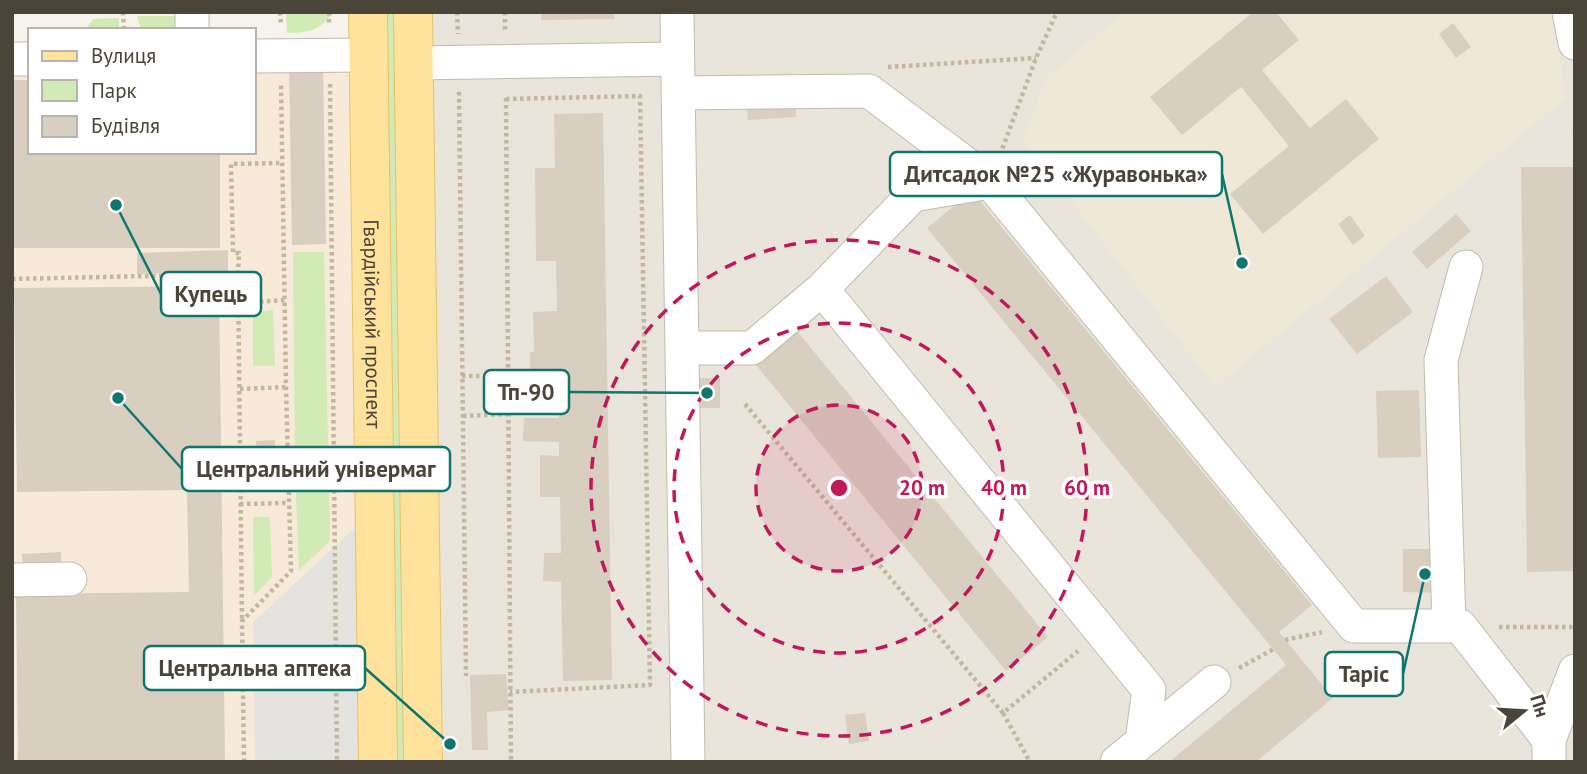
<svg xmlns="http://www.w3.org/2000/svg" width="1587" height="774" viewBox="0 0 1587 774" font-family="'PT Sans',sans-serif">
<rect width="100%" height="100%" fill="#f6f3ec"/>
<path fill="#eae5da" d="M432,12H1575V762H443Z"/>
<path fill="#f7ead8" d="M348,64L360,762H12V69H30V152H254V65Z"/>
<path fill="#efe8d6" d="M1124,12H1551L1556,18L1565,99L1215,387L1023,139L1046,78Z"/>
<path fill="#d2eab5" d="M286,12H334C318,32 310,32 287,33Z
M385,12H401L412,762H397Z
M137,16H186L187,30H141Z
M119,18V30H85L93,19Z
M293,252H324L330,541L299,570L295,469Z
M273,310L275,366H253V313Z
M253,517H270L272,577L254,596Z"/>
<path fill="#e5e3e0" d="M357,526L358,762H255L253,622Z"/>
<path fill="#d8cfc1" d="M541,12H614V19L541,20Z
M1253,12H1276L1299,40L1262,70L1310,128L1346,99L1379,139L1263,234L1230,194L1289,146L1241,87L1182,135L1150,97Z
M1453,23L1471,47L1456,58L1439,34Z
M323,64L326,244L292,245L289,65Z
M12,80H30V152H220V248H12Z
M795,101L796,117L748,120L747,104Z
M603,113L612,680L563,681L561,582L543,581L544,553H561L560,497H540V455L559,456V442L523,441L524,418H559V394H530V352H534L533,312L557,311L556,261H536L535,168H555L554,114Z
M1521,167H1575V571L1527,572Z
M972,191L1312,605L1279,632L1333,698L1256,762H1169L1286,665L927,228Z
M1456,214L1471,231L1427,269L1412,252Z
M1350,215L1365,236L1353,245L1338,224Z
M228,250V271L137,274V253Z
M1386,276L1413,312L1357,354L1329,319Z
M219,286L225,762H18L16,594L189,592L187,490L17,492L14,288Z
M797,331L1048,637L1006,671L756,365Z
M694,378H720V408H694Z
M1419,390L1421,457L1378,458L1376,391Z
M275,440L276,470L258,471L256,441Z
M1403,549H1442V593L1403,592Z
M61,552V570L23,571L22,554Z
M506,674L509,710L487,712L488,750H472L470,675Z
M865,713L869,741L849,744L845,715Z"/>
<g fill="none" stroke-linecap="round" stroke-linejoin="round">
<g stroke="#c2bbae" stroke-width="35">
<path id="minor" d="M677,12L688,762
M1569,12L1575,43
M192,30V12
M254,56L369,55
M12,59H30
M414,63L677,59
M678,93L869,91L990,182L1354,626H1460L1549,740
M822,289L913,195L990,182
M682,348H752L822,289L1149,690L1142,741
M12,580L70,579
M1449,626L1441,360L1466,267
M1549,758V740L1575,671
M1117,762L1214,682"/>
</g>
<g stroke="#e6c16a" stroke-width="40">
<g id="major">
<path id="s1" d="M368,12L378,762"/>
<path d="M413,12L423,762"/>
</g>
</g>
<path stroke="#c4b79f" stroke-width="4.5" stroke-dasharray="3.5 3.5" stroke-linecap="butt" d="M123,12L124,30
M280,12L281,25
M329,12V26
M457,12L458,34
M505,12V33
M888,67L1036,58
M330,84L337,762
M459,92L466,676
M506,98L511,762
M506,99L640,96L650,685L510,692
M1575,131V135
M1000,155L1036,58L1057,12
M238,274L239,253H233L231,164L282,163
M12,279L238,274L242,621
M239,303L285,300
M462,376H508
M240,389L286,387
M745,404L1003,713L1078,651
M463,416L508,414
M240,504L288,503
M1499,627H1575
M1285,640L1322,632
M1239,668L1274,649
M1003,713L1030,762
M244,762L242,621L291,571L286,387L281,83"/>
<use href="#minor" stroke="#fff" stroke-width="33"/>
<use href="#major" stroke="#ffe39c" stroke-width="38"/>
</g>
<circle cx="839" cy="488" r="83" fill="#c2185b" fill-opacity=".12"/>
<g fill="none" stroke="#c2185b" stroke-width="3.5" stroke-dasharray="12 9">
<circle cx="839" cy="488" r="83"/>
<circle cx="839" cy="488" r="165"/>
<circle cx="839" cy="488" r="248"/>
</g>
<g text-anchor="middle" stroke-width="7" stroke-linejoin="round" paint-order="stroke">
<g font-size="21" fill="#4b4439" stroke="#fff">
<text dy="7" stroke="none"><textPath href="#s1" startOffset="312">Гвардійський проспект</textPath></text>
</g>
</g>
<circle cx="839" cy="488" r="10" fill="#c2185b" stroke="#fff" stroke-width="3.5"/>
<g font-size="21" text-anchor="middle" font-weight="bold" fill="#c2185b" stroke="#fff" stroke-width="7" stroke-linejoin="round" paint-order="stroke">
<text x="922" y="495">20 m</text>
<text x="1004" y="495">40 m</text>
<text x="1087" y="495">60 m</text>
</g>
<path fill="none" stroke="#0f766e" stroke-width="2.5" d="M1242 263L1222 174M116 205L161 294M707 393L569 392M118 398L182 469M450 744L365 668M1425 574L1403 674"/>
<g fill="#0f766e" stroke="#fff" stroke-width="2.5">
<circle cx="1242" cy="263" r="7"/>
<circle cx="116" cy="205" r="7"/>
<circle cx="707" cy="393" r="7"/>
<circle cx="118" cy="398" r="7"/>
<circle cx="450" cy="744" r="7"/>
<circle cx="1425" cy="574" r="7"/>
</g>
<g fill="#fff" stroke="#0f766e" stroke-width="2.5">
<rect x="890" y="152" width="332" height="44" rx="7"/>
<rect x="161" y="272" width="100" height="44" rx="7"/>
<rect x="484" y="370" width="85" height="44" rx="7"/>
<rect x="182" y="447" width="268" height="44" rx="7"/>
<rect x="144" y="646" width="221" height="44" rx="7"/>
<rect x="1325" y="652" width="78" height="44" rx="7"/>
</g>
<g font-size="23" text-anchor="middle" font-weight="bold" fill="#4b4439">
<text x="1056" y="182">Дитсадок №25 «Журавонька»</text>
<text x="211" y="302">Купець</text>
<text x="526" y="400">Тп-90</text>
<text x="316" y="477">Центральний універмаг</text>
<text x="255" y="676">Центральна аптека</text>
<text x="1364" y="682">Таріс</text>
</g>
<rect width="1587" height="774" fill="none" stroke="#4b4439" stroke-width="28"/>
<rect x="28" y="28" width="228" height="126" fill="#ffffff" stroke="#b7b4b0" stroke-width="2"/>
<rect x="42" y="51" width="35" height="10" fill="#ffe39c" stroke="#b7b4b0" stroke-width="2"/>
<text x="91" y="63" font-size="21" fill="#4b4439">Вулиця</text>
<rect x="42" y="80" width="35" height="21" fill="#d2eab5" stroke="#b7b4b0" stroke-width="2"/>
<text x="91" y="98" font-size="21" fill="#4b4439">Парк</text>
<rect x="42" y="116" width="35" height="21" fill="#d8cfc1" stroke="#b7b4b0" stroke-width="2"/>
<text x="91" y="133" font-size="21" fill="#4b4439">Будівля</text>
<g transform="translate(1524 711) rotate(72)" stroke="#ffffff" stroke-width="5" paint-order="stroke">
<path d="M0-5L12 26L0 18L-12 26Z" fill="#4b4439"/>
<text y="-10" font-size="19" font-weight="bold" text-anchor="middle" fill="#4b4439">Пн</text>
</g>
</svg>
